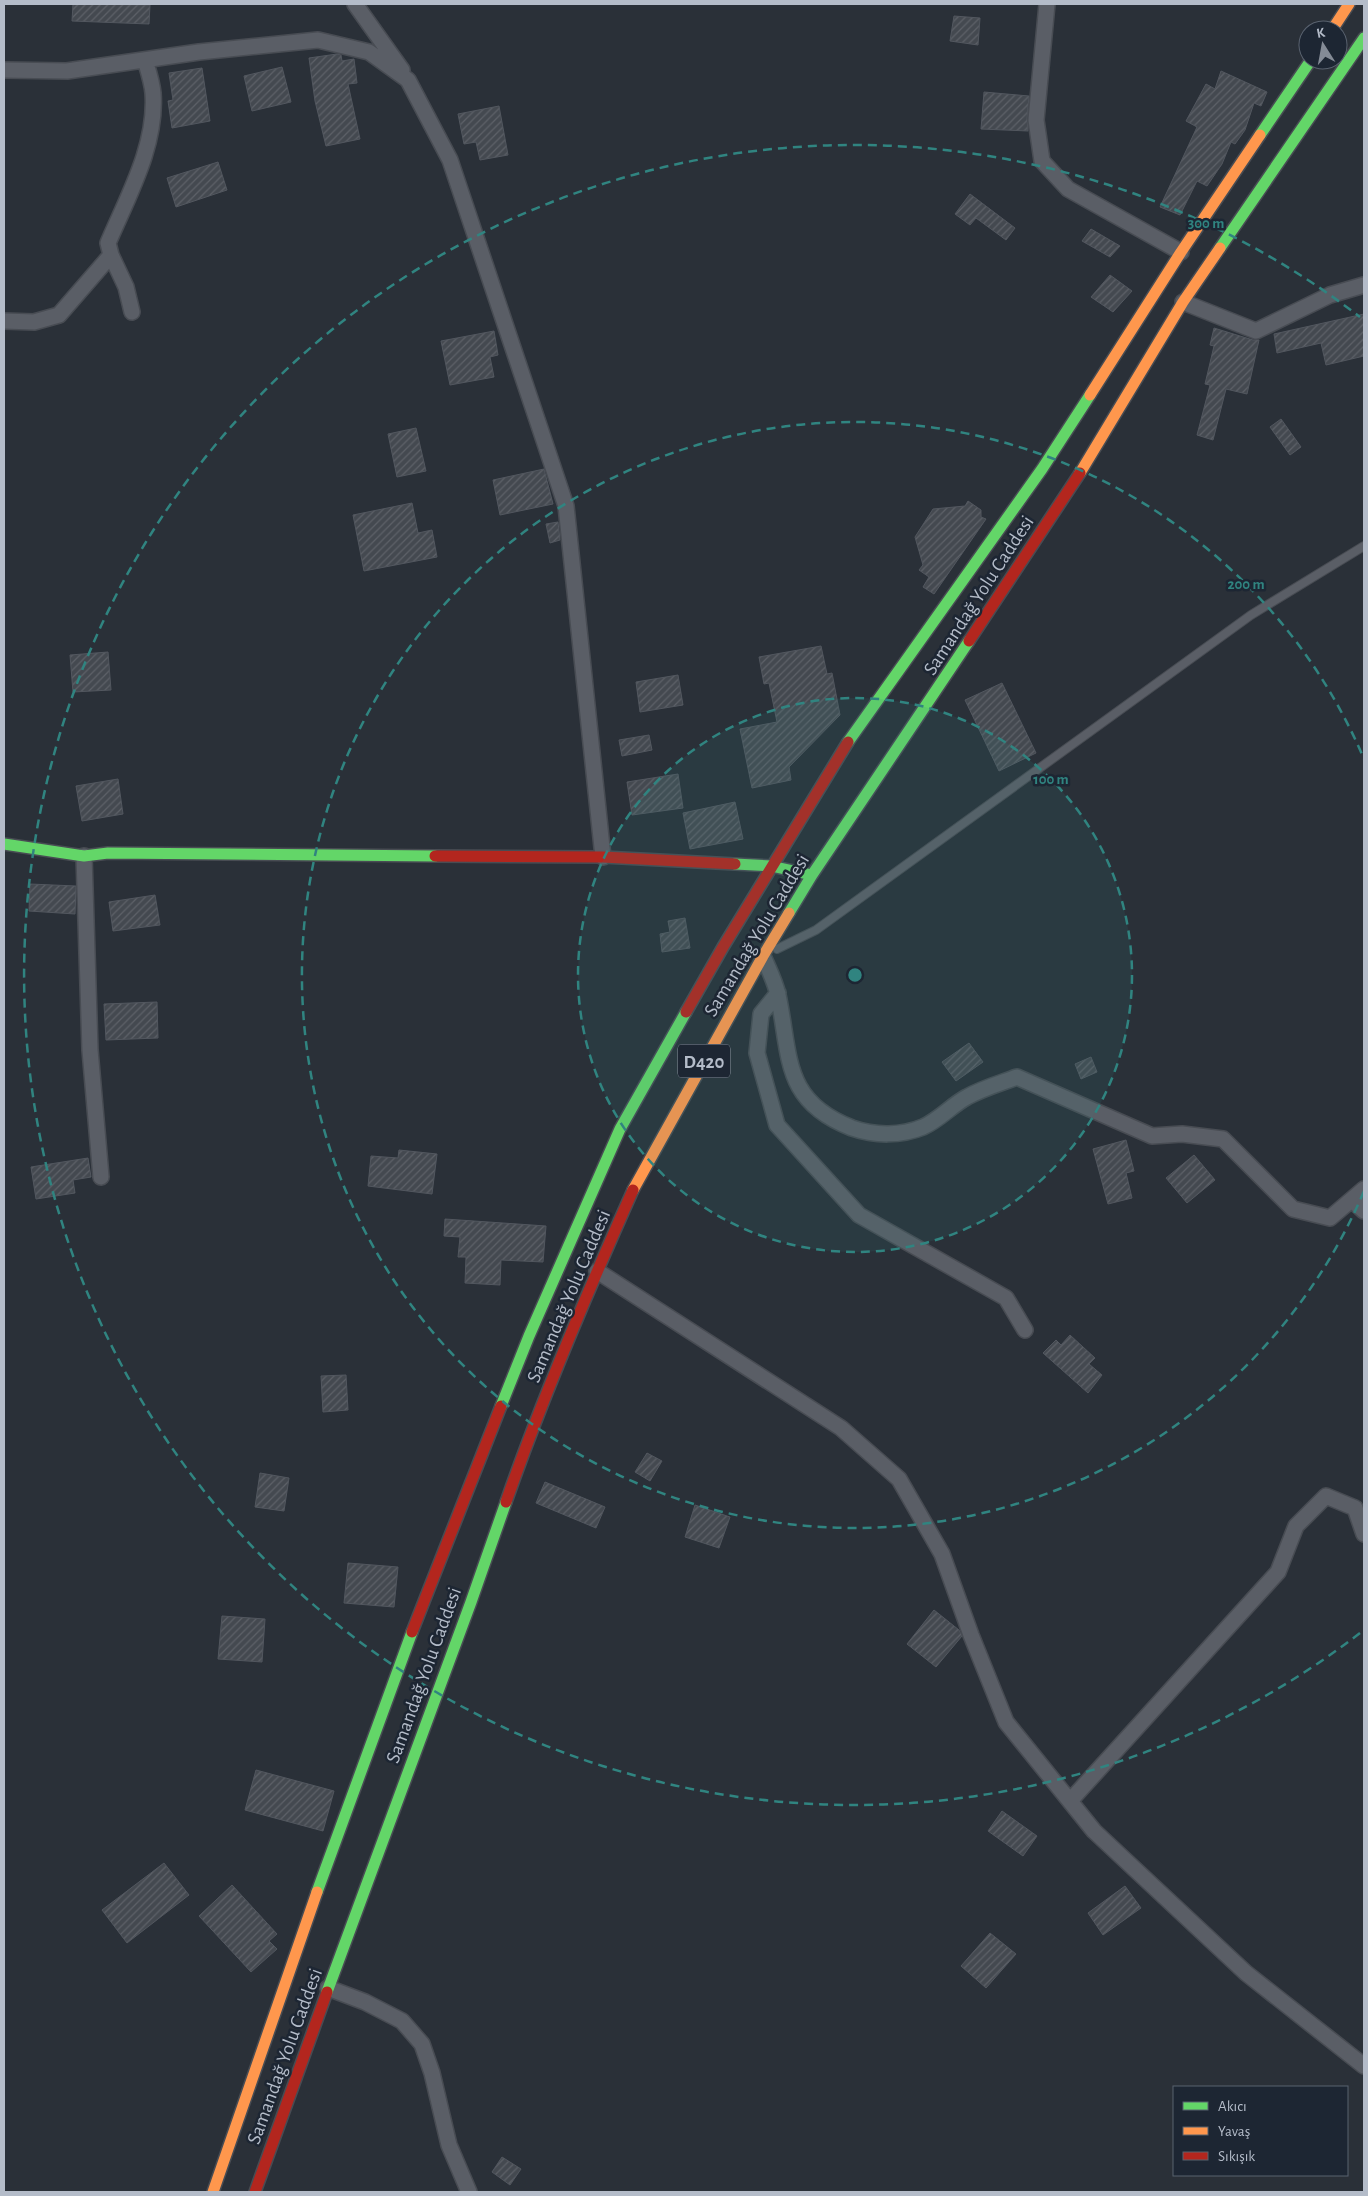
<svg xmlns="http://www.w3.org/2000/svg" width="1368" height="2196" viewBox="0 0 1368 2196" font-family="'Alegreya Sans',sans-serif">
<defs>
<pattern id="building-hatch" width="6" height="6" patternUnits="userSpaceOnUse" patternTransform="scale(1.25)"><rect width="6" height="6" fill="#444950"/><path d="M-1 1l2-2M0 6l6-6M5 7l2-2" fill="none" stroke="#5d6168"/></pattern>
</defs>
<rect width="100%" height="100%" fill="#2a3038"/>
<path fill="url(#building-hatch)" stroke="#52575f" d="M73,4L150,5L149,24L72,21Z
M954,16L980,18L978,45L950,41Z
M337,54L341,55L342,61L354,59L357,83L348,84L360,139L326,146L315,101L309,58Z
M282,67L291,102L252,111L244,76Z
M202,68L210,121L172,128L168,101L173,100L169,73Z
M1221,71L1267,92L1261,106L1254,103L1245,130L1235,144L1231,142L1222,164L1207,186L1197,181L1180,215L1160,207L1197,127L1186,121L1206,84L1215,89Z
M984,92L1029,96L1027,119L1028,131L981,129Z
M499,106L508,155L480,160L476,142L464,144L458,114Z
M218,162L227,190L176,207L167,178Z
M970,194L1015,228L1006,240L976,218L970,225L955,214Z
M1091,229L1120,246L1110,257L1082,241Z
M1110,275L1132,291L1113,312L1091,297Z
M1364,314V356L1326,365L1321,343L1277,353L1274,334Z
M1214,328L1253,340H1259L1247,394L1226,389L1213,440L1197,435L1210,385L1205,384L1214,346L1210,345Z
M494,331L498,355L490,357L494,377L450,385L441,341Z
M1281,419L1301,447L1290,455L1270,427Z
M416,428L426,471L397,477L388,434Z
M544,469L553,504L500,515L493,480Z
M968,501L981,510V517L986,519L934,594L923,587L929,577L919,570L923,565L915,537L933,509L965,506Z
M412,503L418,533L432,530L437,557L364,571L353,515Z
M558,522L560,540L550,543L546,524Z
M821,646L827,674L832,673L840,715L789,767L791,780L752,788L740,729L777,722L769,683L764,684L759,657Z
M108,652L111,690L73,692L70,655Z
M678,675L683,705L640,712L636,682Z
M1002,683L1036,753L999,771L965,700Z
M649,735L652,750L622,756L619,740Z
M678,774L683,808L632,815L627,782Z
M118,779L123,814L82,821L76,786Z
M735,802L743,839L690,849L683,813Z
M30,884L76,886L75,914L29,911Z
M155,895L160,925L113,931L109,902Z
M685,918L690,948L662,952L660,934L670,932L668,921Z
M157,1002L158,1038L106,1040L104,1004Z
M969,1043L983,1062L956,1081L942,1062Z
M1091,1057L1097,1072L1081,1079L1075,1064Z
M1126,1140L1134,1171L1126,1173L1132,1198L1108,1204L1093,1149Z
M399,1150L437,1154L432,1194L368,1186L371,1156L398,1158Z
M1194,1155L1215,1180L1187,1203L1166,1178Z
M88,1158L91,1177L73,1180L75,1193L36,1199L31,1167Z
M445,1219L546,1226L543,1262L501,1260L500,1285L465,1283L466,1257H458L460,1237L444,1236Z
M1070,1335L1095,1358L1089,1364L1102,1375L1088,1393L1043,1353L1056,1340L1061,1345Z
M346,1375L348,1410L323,1412L321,1376Z
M647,1453L662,1461L650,1481L635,1472Z
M260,1473L289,1478L284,1511L255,1507Z
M545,1482L605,1507L596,1528L536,1503Z
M695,1505L730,1517L719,1548L685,1537Z
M348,1563L398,1567L394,1607L344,1603Z
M934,1610L959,1630L962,1636L936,1667L907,1644Z
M222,1616L265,1619L262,1662L218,1659Z
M256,1770L334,1791L323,1831L245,1810Z
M1002,1811L1037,1836L1023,1856L988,1831Z
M164,1863L189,1895L127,1943L102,1910Z
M232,1885L277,1934L269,1941L277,1949L251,1972L199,1916Z
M1125,1886L1141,1908L1103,1935L1088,1913Z
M990,1933L1016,1954L986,1988L961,1966Z
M502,2157L521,2169L510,2185L492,2172Z"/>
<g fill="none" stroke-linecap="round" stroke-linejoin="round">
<g stroke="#484c53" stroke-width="10">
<path id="lane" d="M777,949L816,930L1251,615L1364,546"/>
</g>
<g stroke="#484c53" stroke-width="18">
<path id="street" d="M355,4L402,70
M1047,4L1036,120L1042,161L1068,189L1181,252
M4,70L67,71L199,52L318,40L369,52L408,80L450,160L566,506L603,857
M1183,302L1256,331L1330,295L1364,285
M132,312L126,287L111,255L108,243C128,196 157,145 153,93C152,82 148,70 145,60
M4,321L34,322L59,315L111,255
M84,856L90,1050L101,1177
M763,956C768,968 775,981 778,995C791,1056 782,1101 852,1128C875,1136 901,1136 923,1127C939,1120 952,1105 967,1097C983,1088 1001,1083 1017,1077L1152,1136L1182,1134L1223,1139L1293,1209L1330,1218L1364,1189
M778,993L761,1014L757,1053L777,1125L859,1215L1006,1298L1025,1330
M1352,1200L1364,1211
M597,1271L841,1428L899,1479L942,1554L971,1635L1006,1722L1094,1831L1246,1973L1364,2066
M1070,1801L1278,1572L1296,1526L1326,1496L1355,1508L1364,1534
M328,1988L365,2002L402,2021L422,2044L432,2073L449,2145L469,2192"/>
</g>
<g stroke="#484c53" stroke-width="14">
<path id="fast" d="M1260,135L1311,60
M1220,248L1364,38
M848,742L1042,469L1090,395
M4,844L84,856L108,853L435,856
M735,864L771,866L812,875
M789,913L812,875L969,641
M501,1406L529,1336L620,1129L686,1012
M317,1892L412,1632
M327,1992L471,1602L506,1502"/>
</g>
<g stroke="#484c53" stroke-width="14">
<path id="slow" d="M1332,30L1349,4
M1090,395L1181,252L1260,135
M1080,473L1183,302L1220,248
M633,1190L763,956L789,913
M213,2192L317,1892"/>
</g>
<g stroke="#484c53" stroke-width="14">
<path id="jam" d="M969,641L1080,473
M435,856L603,857L735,864
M686,1012L723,947L848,742
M506,1502C543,1396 587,1293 633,1190
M412,1632L501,1406
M255,2192L327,1992"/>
</g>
<use href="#lane" stroke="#5a5e66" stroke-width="8"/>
<use href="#street" stroke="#5a5e66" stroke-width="15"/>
<use href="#fast" stroke="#63d668" stroke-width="11"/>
<use href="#slow" stroke="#ff974d" stroke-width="11"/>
<use href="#jam" stroke="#b3261e" stroke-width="11"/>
</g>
<circle cx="855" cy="975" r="277" fill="#308480" fill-opacity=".12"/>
<g fill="none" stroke="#308480" stroke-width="2.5" stroke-dasharray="9 6">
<circle cx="855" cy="975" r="277"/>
<path d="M1364 1191A553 553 0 1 1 1364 759"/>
<path d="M1360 1633A830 830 0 1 1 1360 317"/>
</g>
<g text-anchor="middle" stroke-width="5" stroke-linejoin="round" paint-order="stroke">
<rect fill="#1d2633" stroke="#878f9c" stroke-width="1" x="678" y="1044.5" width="52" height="33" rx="4"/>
<g font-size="19" font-weight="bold" fill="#b4bcc9">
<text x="704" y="1068">D420</text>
</g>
<g font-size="20" fill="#b4bcc9" stroke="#1d2633">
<text transform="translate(978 595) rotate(-57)" y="7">Samandağ Yolu Caddesi</text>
<text transform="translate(756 935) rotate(-59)" y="7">Samandağ Yolu Caddesi</text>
<text transform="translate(568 1296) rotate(-67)" y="7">Samandağ Yolu Caddesi</text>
<text transform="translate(423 1675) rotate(-70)" y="7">Samandağ Yolu Caddesi</text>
<text transform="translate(284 2056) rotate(-70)" y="7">Samandağ Yolu Caddesi</text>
</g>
</g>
<circle cx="855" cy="975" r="8" fill="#308480" stroke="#1d2633" stroke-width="2.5"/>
<g font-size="15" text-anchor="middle" font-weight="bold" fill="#308480" stroke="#1d2633" stroke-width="5" stroke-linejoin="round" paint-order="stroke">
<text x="1206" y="228">300 m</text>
<text x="1246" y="589">200 m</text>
<text x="1051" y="784">100 m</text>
</g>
<rect width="1368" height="2196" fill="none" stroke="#b4bcc9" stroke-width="10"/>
<rect x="1173" y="2086" width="175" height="90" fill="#1d2633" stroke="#59626f"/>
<rect x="1183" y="2102" width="25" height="8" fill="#63d668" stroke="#59626f"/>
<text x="1218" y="2111" font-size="15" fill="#b4bcc9">Akıcı</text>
<rect x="1183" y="2127" width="25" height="8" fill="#ff974d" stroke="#59626f"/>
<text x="1218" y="2136" font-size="15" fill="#b4bcc9">Yavaş</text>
<rect x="1183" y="2152" width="25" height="8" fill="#b3261e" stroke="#59626f"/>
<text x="1218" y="2161" font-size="15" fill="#b4bcc9">Sıkışık</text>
<g transform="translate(1323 45) rotate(349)"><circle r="24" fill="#1d2633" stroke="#59626f"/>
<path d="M0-4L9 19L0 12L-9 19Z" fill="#848b96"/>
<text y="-8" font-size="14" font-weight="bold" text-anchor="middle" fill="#b4bcc9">K</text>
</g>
</svg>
